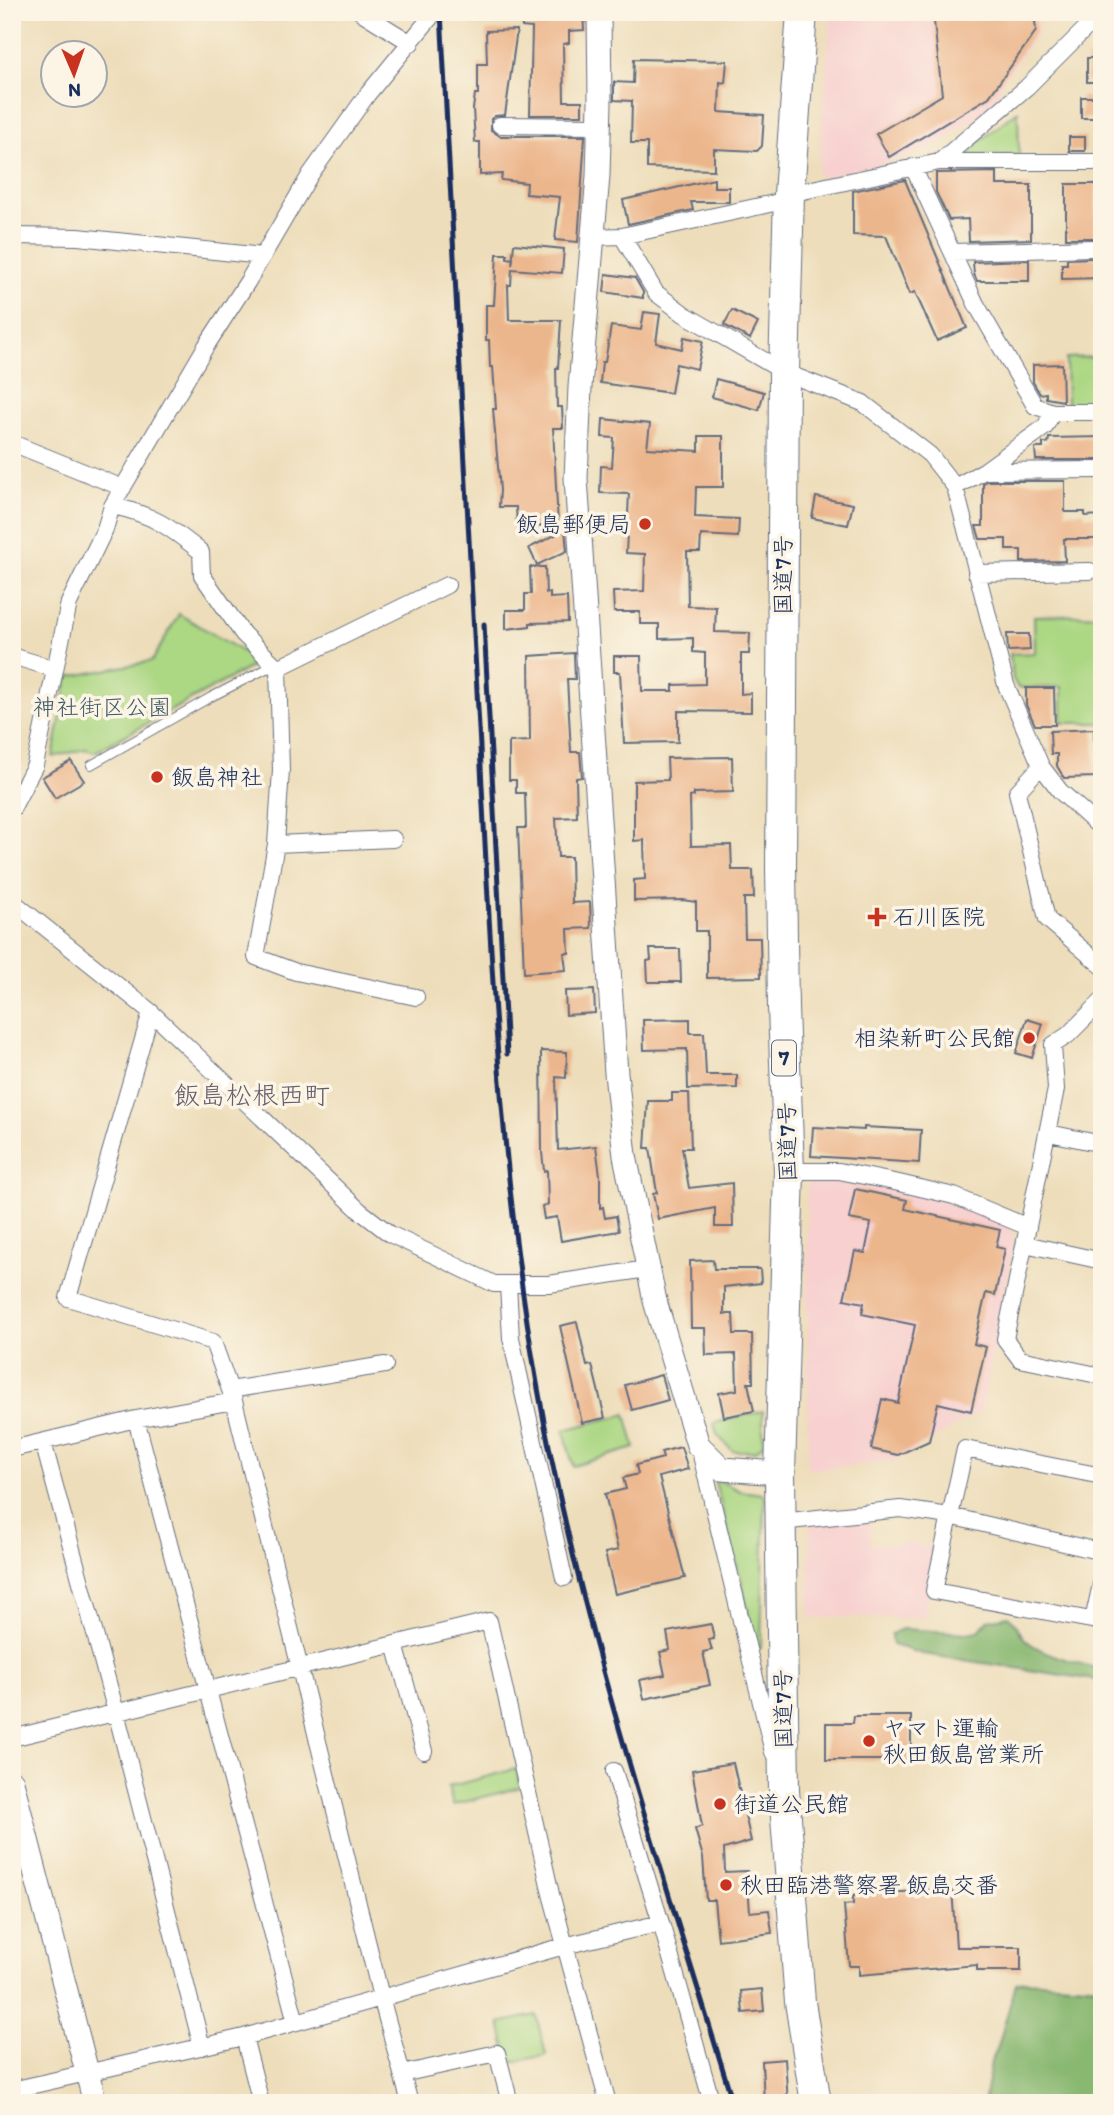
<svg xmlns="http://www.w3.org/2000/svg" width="1114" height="2115" viewBox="0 0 1114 2115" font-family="Itim,'Klee One',sans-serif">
<rect width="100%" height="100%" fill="#fcf5e5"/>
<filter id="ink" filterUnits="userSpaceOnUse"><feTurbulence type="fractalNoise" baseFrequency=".0143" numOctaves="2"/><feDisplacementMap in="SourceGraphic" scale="14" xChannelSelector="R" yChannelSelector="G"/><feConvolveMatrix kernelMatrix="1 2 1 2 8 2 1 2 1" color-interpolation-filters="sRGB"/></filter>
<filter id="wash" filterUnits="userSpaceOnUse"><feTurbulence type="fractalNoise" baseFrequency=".00686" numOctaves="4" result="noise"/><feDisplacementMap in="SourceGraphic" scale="28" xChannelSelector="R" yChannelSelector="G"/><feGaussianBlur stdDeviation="1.57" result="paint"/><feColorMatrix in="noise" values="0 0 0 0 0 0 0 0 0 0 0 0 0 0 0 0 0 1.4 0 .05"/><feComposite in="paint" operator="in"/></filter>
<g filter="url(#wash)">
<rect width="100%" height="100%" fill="#edddba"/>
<path fill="#f7d0cf" d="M831,12H1036L1038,31L1002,83L995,104L933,147L894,161L824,177L818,175Z
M837,1177L900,1188L970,1209L1011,1228L1014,1246L981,1411L895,1461L808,1470L807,1189L810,1182L815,1178Z
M869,1518L871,1545L914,1543L936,1550L924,1618L809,1617L810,1524Z"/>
<path fill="#acd783" stroke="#648370" stroke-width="2" d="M1018,111L1019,155L961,156Z
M1102,357V407H1067L1066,358Z
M179,614L260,662L95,752L85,749L53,757L68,677L152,661Z
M1102,615V723H1062V687L1018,688L1013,679L1010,654L1035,653L1034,616Z
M763,1411V1445L755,1451H733L717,1435L714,1423Z
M626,1414L635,1448L573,1466L564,1430Z
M718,1480L740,1491L763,1494L765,1498L761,1647L758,1649L755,1646L743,1587L715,1482Z
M516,1769L521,1787L453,1805L448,1787Z
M536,2015L546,2055L509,2063L500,2023Z"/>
<path fill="#89b871" stroke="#527468" stroke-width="2" d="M1008,1616C1019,1625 1017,1630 1024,1638C1036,1653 1083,1664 1102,1670V1681L923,1654L892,1645L891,1634L902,1629L967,1633L979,1631L988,1620Z
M1024,1981L1102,1986V2103H984L991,2062L998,2047L1016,1983Z"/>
<g id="blocks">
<path fill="#ecb68c" d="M521,12H583L584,30L569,31V43L563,44L564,101H582V115H530L532,28L522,27Z
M933,12H1034L1036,31L989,97L889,157L876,134L942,95Z
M517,30L505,115L495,116L491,119V130L500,136H585L578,242L555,240L560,197L526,194L527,183L501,180L502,174L480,175V142H475L473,109L475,94H478V64H487L486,31Z
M1087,58H1102V82H1087Z
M634,59L727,61L725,83L720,82L719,112L764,115L762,146L757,151L714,149V170L647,168V143H631L632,101L614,100V82L633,83Z
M1081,97H1099L1100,118H1081Z
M1069,137H1085V151H1069Z
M997,172V185H1031V239L969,241L968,219L949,220L936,192V173Z
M714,179V187H729V202H691L693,210L628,224L623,200Z
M905,180L967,328L937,341L915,292L910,294L886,236L853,235V191Z
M1066,184H1096V238H1066Z
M514,244L564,249L562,273L512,269L511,285H508L509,320H561L558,368H556L557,407H562L563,428H553L558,525L517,528L516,507H499L500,490L493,409H496L493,367H490L489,340H486V305H494L497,254H507V258L513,259L512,265Z
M1102,254V278L1062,279V264H1067V259L1094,258Z
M1029,260V281H977L974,274L973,262Z
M606,274L635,278L643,292V298L604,292Z
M732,310L758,323L750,339L724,325Z
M644,312L660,314L656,343L682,349L684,337L703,341L697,369L676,364L671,393L600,383L602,362H605L611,326L641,330Z
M1062,364L1063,401L1046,398V393L1040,394L1033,382V365Z
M716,379L764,392L759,410L712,397Z
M603,419L650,424L647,448L699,451V436H723V487H696L695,517L739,519L738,537L701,535L700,552H687L688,606L716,607L715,632L750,633L749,654H741V694L751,693V712L678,711V742L624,743L620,672H614V656H641L642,691H673V685L705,684V653L693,652V638L659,639V624H640V612H614L613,592L644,591L645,554L626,553L629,494L600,493L601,466L612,467L614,438L602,437Z
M1102,437V460H1036L1035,448H1043V443H1048L1049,438Z
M987,481H1065V512H1085V516L1102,515V539H1064L1065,561L1021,562V550H1006V539H980L976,526H983V483Z
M816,497L853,504L848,525L812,518Z
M565,530L567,551L537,565L529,548Z
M530,567H545L546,593H550V598L567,597L568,622L530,623V626L506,629V610H525V594H531Z
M1007,634H1029L1030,650L1008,651Z
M574,653L575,679H567L571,752H580L582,777L576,778L577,817L556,818L558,857H571L572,903L590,902L591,928L568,929L569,953H564L566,970L524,973L518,828H526L525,793H516V780H509V742L530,741L529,656Z
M1026,688H1054L1055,725H1035L1026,705Z
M1094,729L1095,777L1064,778L1057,766V754H1051L1050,731Z
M732,757L733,792L694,793V796L690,797L691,846L731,845L732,870H753L754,898H744L745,938H760L761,977L707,978V931H696V902L683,900L634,901V880L645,879L644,840L634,841V781L668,780L667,758Z
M71,761L84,781L55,798L42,777Z
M650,949H680L681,982H648L647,961L651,960Z
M594,990L595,1013L566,1015L565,991Z
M690,1019V1033H704L706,1075H737V1088L688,1089L687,1049L644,1050L643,1020Z
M1027,1019L1043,1024L1032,1058L1016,1053Z
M541,1051L567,1052L566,1078L556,1077L558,1150L596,1146L600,1175V1208L603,1207L605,1218L616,1216L619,1231L561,1241L557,1217L544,1219L542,1206L548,1205L547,1170L544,1171L542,1152Z
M672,1093H689L691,1148H682L689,1188L732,1183L733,1227H715V1208L658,1219L653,1194L657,1193L650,1148H645L648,1101H672Z
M813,1127L864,1130V1127L921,1130L919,1163L811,1156Z
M855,1189L907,1200L905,1209L1000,1230L996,1247L1005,1249L995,1295L986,1293L974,1344L986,1347L971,1411L938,1403L929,1441L898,1455L871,1449L882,1399L898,1403L915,1325L862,1314L864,1303L844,1299L855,1251L865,1253L871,1223L849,1219Z
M713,1260L714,1269H760L761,1283L724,1287V1314H733L734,1334H752L753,1383H748L754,1411L724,1417L719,1393L737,1390L736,1354L706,1355L705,1328H691L690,1261Z
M577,1322L587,1366L592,1365L605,1418L582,1423L560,1326Z
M661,1375L668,1400L632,1410L625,1385Z
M681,1447L688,1469L659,1477L685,1578L615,1594L605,1553L618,1550L605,1494L626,1489L623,1478L638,1474L636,1465L663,1458L661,1452Z
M711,1624L714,1639L709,1640L712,1650L703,1652L710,1685L644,1699L640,1680L665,1675L660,1652L670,1650L667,1632Z
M854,1716H911V1760H826V1723H853Z
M733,1763L751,1841L724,1849L725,1872L747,1871L750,1912L769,1910L772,1933L718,1940L714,1900H706L703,1857L695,1829L702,1826L692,1770Z
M952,1888L956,1947H1021V1971H977V1965L859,1975V1966H849L844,1905L853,1904V1896Z
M762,1989L764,2011L743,2013L741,1991Z
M785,2059L788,2103H764L762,2061Z"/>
</g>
</g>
<g filter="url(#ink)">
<use href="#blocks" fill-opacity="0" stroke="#646c7e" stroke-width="2"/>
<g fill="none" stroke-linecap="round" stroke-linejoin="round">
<g stroke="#646c7e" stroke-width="10">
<path id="lane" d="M91,765L211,697L266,669L275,668"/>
</g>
<g stroke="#646c7e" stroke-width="18">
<path id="street" d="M361,12L411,43
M500,125L599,126
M939,162L1027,87L1102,12
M913,167L976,304L1035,406L1053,412H1102
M789,194L939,162H1102
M12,236L78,237L263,256
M622,236L656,293L684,314L784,372L863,403L930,455L955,487L1006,685L1041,766L1060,791L1102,829
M593,237L622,236L788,200
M952,252L1093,248
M12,443L123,488
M984,471L1101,470
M955,487L984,471L1045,427L1053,412
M112,506C152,514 170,527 201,552L202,575L243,634L278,668L281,770L276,844L256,957L296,972L416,997
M976,573L1090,571
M12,656L55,669
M278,668L447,585
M1041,766L1017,792L1047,919L1102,966
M12,809L35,765L69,603L105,529L112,506L206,346L248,281L310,175L367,95L435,12
M276,844L393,839
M12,901L151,1012L360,1211L390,1234L494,1284H549L647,1269
M1102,1001L1068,1035L1053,1045L1056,1089L1005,1339L1020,1359L1102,1376
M151,1012L68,1298L213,1342L234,1401
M1049,1133L1102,1144
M789,1171H839L899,1183L954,1196L1028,1227
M1025,1244L1102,1261
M508,1285L511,1338L564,1578
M230,1390L385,1365
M136,1419L296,2022
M43,1442L116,1712L202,2047
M699,1447L773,1752
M12,1449L136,1419L234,1401L381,1997L410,2103
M1102,1476L965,1449L950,1516L1102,1552
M781,1522L900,1509L950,1516L934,1591L1102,1622
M1093,1620L1102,1580
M395,1644L424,1751
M12,1738L489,1621L551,1894L608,2103
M614,1771L661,1923L712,2103
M244,2037L261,2103
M402,2074L497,2053L510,2103
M12,2090L244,2037L564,1946L661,1923"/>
</g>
<g stroke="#646c7e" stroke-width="25">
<path id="secondary" d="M599,12L600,102L598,176L580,387L576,478L616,1073L625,1156L655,1301L698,1445L722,1469L780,1473
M12,1782L95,2103"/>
</g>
<g stroke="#646c7e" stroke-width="32">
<path id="highway" d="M802,12L789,194L784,372L781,867L783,1008L789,1171L780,1473L784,1791L800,2002L816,2103"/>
</g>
<use href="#lane" stroke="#fff" stroke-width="8"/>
<use href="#street" stroke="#fff" stroke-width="16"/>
<use href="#secondary" stroke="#fff" stroke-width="23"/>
<use href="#highway" stroke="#fff" stroke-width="30"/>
<path stroke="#1b2f5e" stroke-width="5" d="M441,12C454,257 467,502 480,747C491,960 500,1173 537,1383C580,1629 661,1865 733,2103
M484,624L507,1054"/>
</g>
</g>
<g fill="#c8321e" stroke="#fcf5e5" stroke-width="2.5">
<circle cx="645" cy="524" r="7"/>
<circle cx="157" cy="777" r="7"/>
<path d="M873.5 906.5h7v7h7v7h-7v7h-7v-7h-7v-7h7z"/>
<circle cx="1029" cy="1038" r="7"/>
<circle cx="869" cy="1741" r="7"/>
<circle cx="720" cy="1804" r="7"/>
<circle cx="726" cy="1885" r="7"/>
</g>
<g text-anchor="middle" stroke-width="7" stroke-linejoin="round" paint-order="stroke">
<rect fill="#fcf5e5" stroke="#5e6a86" stroke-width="2" x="772" y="1040.5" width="24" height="35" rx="5"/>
<g font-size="21" font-weight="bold" fill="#1b2f5e">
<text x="784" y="1065">7</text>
</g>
<g font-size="23" fill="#1b2f5e" stroke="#fcf5e5" text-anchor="start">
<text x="631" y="532" text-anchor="end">飯島郵便局</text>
<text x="171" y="785">飯島神社</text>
<text x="893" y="925">石川医院</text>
<text x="1015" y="1046" text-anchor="end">相染新町公民館</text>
<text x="883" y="1736">ヤマト運輸<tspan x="883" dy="26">秋田飯島営業所</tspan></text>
<text x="734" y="1812">街道公民館</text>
<text x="740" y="1893">秋田臨港警察署 飯島交番</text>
</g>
<g font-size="23" fill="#1b2f5e" stroke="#fcf5e5">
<text transform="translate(783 575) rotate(-90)" y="8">国道7号</text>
<text transform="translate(787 1142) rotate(-91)" y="8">国道7号</text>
<text transform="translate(783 1709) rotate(-91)" y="8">国道7号</text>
</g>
<g font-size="23" fill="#3f5967" stroke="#fcf5e5">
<text x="102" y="715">神社街区公園</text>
</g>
<g font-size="26" fill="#645e6e" stroke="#fcf5e5">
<text x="252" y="1104">飯島松根西町</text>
</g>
</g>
<rect width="1114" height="2115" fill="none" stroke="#fcf5e5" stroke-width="42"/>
<g transform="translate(74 74) rotate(178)"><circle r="33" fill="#fcf5e5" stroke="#a2a6af" stroke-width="2"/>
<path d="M0-5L12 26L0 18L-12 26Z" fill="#c8321e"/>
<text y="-10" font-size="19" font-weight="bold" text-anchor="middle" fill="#1b2f5e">N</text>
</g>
</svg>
